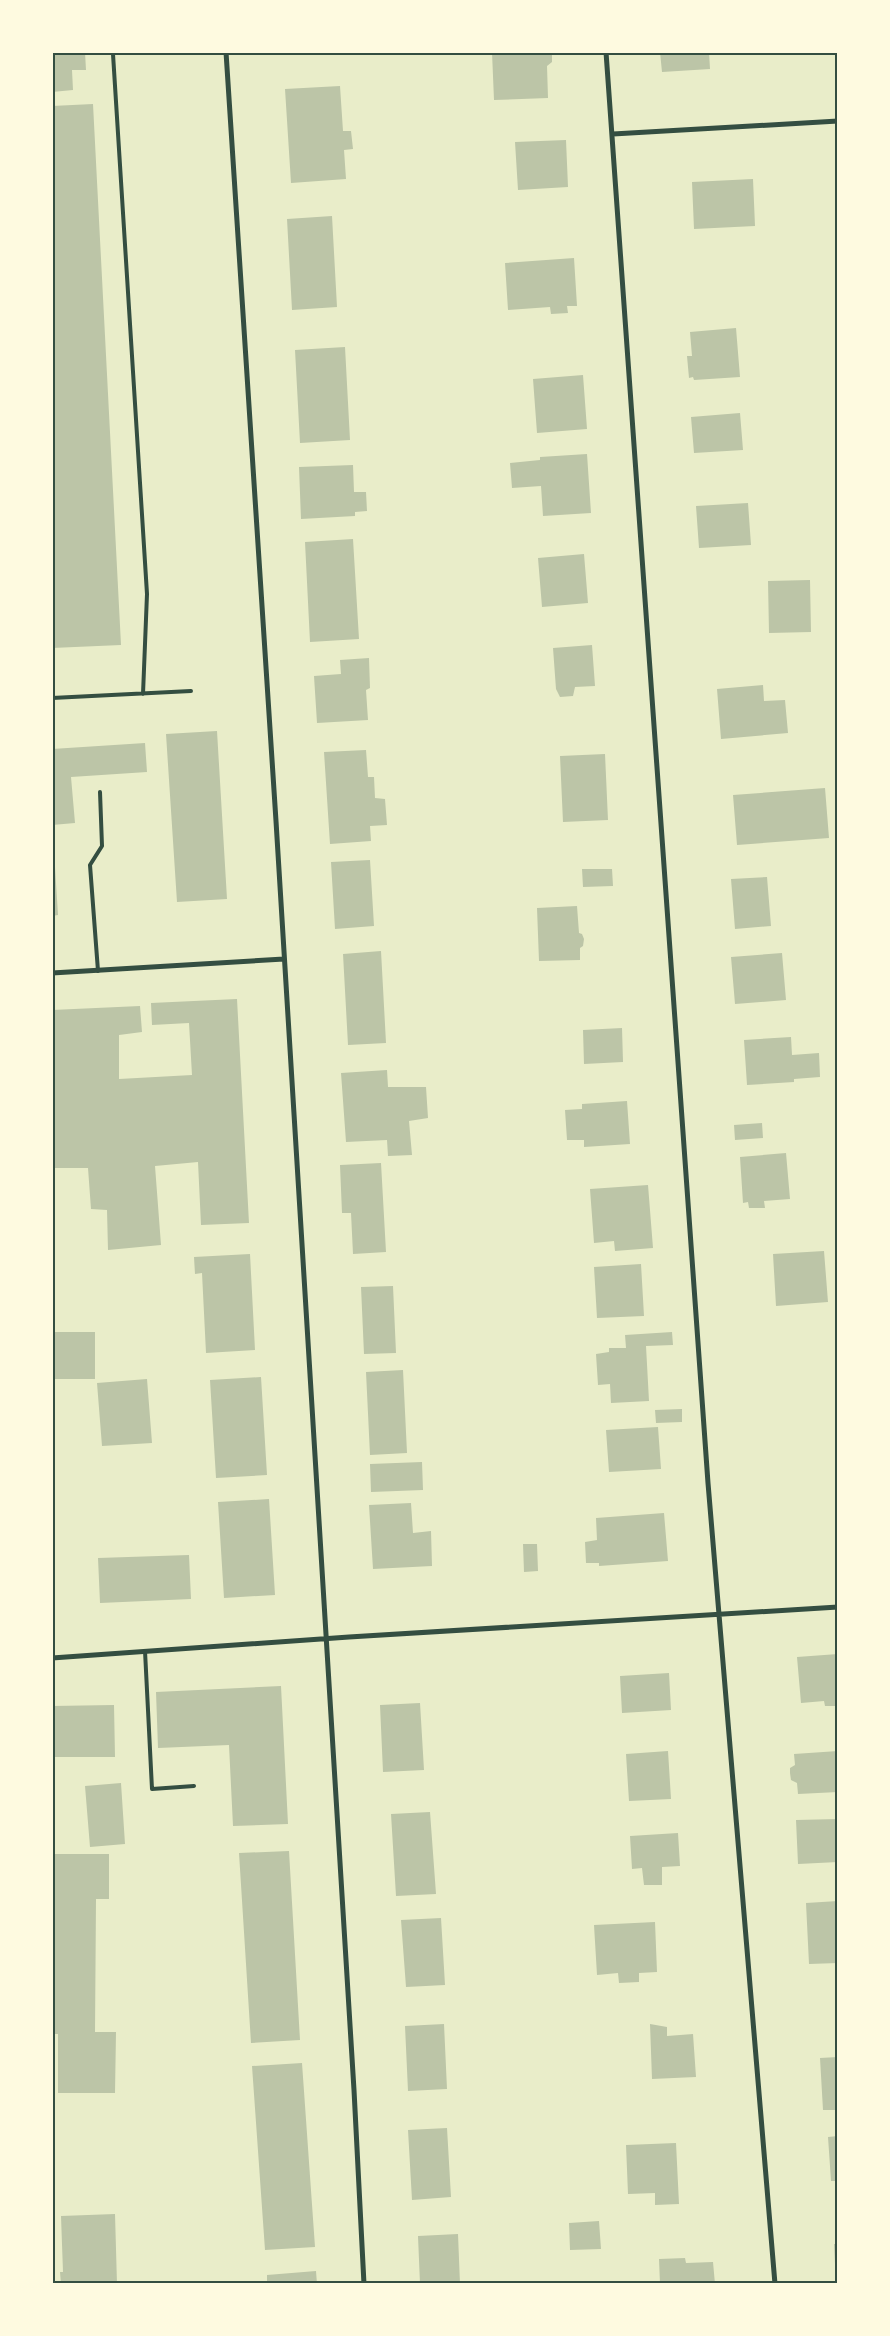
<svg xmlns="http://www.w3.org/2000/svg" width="890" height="2336" viewBox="0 0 890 2336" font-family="Barlow,sans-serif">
<rect width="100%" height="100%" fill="#e9edc9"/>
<path fill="#bcc5a7" d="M52,52H85L86,70H72L73,90L52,92Z
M275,52H290V54L275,55Z
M492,52H552V62L547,66L548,98L494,100Z
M660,52H709L710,69L662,72Z
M340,86L343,131H351L353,149L344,150L346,179L291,183L285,89Z
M93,104L121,645L52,648V106Z
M566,140L568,187L518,190L515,142Z
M753,179L755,226L694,229L692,182Z
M332,216L337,307L292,310L287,219Z
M574,258L577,306H567L568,313L551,314L550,307L508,310L505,263Z
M736,328L740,377L694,380L693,377L689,378L687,356H692L690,332Z
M345,347L350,440L300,443L295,350Z
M583,375L587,429L537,433L533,379Z
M740,413L743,450L694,453L691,417Z
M587,454L591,513L543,516L541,486L512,488L510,463L540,460V457Z
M353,465L354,492H366L367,511L355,512V516L301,519L299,467Z
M748,503L751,545L699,548L696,506Z
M353,539L359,639L310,642L305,542Z
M584,554L588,603L542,607L538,558Z
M810,580L811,632L769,633L768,581Z
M592,645L595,686L575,687L573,696L560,697L556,689L553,648Z
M369,658L370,688L366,690L368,720L317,723L314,676L341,674L340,660Z
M763,685L764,701L785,700L788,733L721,739L717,689Z
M217,731L227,899L177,902L166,734Z
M145,743L147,772L71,777L75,823L52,825V749Z
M366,750L368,777H374L375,798L385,799L387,825L370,826L371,841L330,844L324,752Z
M605,754L608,820L563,822L560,756Z
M825,788L829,838L737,845L733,795Z
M370,860L374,926L335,929L331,862Z
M52,867H55L58,915L52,916Z
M582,869H612L613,886L583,887Z
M767,877L771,926L735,929L731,879Z
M577,906L579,933L582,934L584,939L583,946L580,948V960L539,961L537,908Z
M381,951L386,1043L348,1045L343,954Z
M782,953L786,1000L735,1004L731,957Z
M237,999L249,1223L201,1225L198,1162L155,1166L161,1245L108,1250L107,1210L91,1209L88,1168H52V1010L140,1006L142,1032L119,1035V1079L192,1075L189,1023L152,1025L151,1003Z
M622,1028L623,1062L584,1064L583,1030Z
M791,1037L792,1055L819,1053L820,1077L794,1079V1082L747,1085L744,1040Z
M387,1070L388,1087H426L428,1118L409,1121L412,1155L388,1156L387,1140L346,1142L341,1073Z
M627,1101L630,1144L584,1147V1140H567L565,1110L582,1109V1104Z
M762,1123L763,1138L735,1140L734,1125Z
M786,1153L790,1199L764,1201L765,1208H749L748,1202L743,1203L740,1157Z
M381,1163L386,1252L353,1254L351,1213H342L340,1165Z
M648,1185L653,1248L615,1251L614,1241L594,1243L590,1189Z
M824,1251L828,1302L776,1306L773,1254Z
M250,1254L255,1350L206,1353L202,1273L195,1274L194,1257Z
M641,1264L644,1316L597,1318L594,1267Z
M393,1286L396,1353L364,1354L361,1287Z
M52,1332H95V1379H52Z
M672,1332L673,1345L646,1346L649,1401L611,1403L610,1384L598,1385L596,1354L609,1352V1348H626L625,1335Z
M403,1370L407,1453L370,1455L366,1372Z
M261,1377L267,1475L216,1478L210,1380Z
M147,1379L152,1443L102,1446L97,1383Z
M682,1409V1422L656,1423L655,1410Z
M658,1427L661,1469L609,1472L606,1430Z
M422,1462L423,1490L371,1492L370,1464Z
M269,1499L275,1595L224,1598L218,1502Z
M411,1503L413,1533L431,1531L432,1566L373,1569L369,1505Z
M664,1513L668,1561L599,1566V1563H586L585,1542L597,1540L596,1518Z
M523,1544H537L538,1571L524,1572Z
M189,1555L191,1599L100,1603L98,1558Z
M838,1654V1706H825L824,1701L801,1703L797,1657Z
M669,1673L671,1710L622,1713L620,1676Z
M281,1686L288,1824L233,1826L229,1745L158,1748L156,1692Z
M420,1703L424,1770L383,1772L380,1705Z
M114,1705L115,1757H52V1706Z
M668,1751L671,1799L629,1801L626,1754Z
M838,1751V1792L798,1794L797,1783L791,1780L790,1773V1768L795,1765L794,1754Z
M121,1783L125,1844L90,1847L85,1786Z
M430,1812L436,1894L396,1896L391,1814Z
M838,1819V1862L798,1864L796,1820Z
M678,1833L680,1866L662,1867V1885H644L642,1868L632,1869L630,1836Z
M289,1851L300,2040L251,2043L239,1853Z
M52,1854H109V1899H96L95,2032H116L115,2093H58V2034H52Z
M838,1901V1963L809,1964L806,1903Z
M441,1918L445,1985L406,1987L401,1920Z
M655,1922L657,1972L639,1973V1982L619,1983L618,1973L597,1975L594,1925Z
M444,2024L447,2089L408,2091L405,2026Z
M650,2024L667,2027V2036L693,2034L696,2077L652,2079Z
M838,2057V2110H823L820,2058Z
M302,2063L315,2247L265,2250L252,2066Z
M447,2128L451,2197L412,2200L408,2130Z
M838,2136V2181H831L828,2137Z
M676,2143L679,2204L655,2205V2193L628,2194L626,2145Z
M115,2214L117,2284H61L60,2272H63L61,2216Z
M599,2221L601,2249L570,2250L569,2223Z
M458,2234L460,2284H420L418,2236Z
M834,2244H838V2284H836Z
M685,2258L686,2263L713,2262L715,2284H660L659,2259Z
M316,2271L317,2284H267V2275Z"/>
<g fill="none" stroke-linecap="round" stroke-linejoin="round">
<path stroke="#344e41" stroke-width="4" d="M113,54L147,594L143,694
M52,698L191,691
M98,971L90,865L102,846L100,792
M145,1651L152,1789L194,1786"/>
<path stroke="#344e41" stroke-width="5" d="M226,52L276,821L354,2090L364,2284
M606,52L708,1483L775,2284
M613,134L838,121
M52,973L284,959
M52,1658L349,1637L838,1607"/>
</g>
<rect width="890" height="2336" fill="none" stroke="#fefae0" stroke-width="108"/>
<rect x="54" y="54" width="782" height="2228" fill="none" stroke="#344e41" stroke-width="2"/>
</svg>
